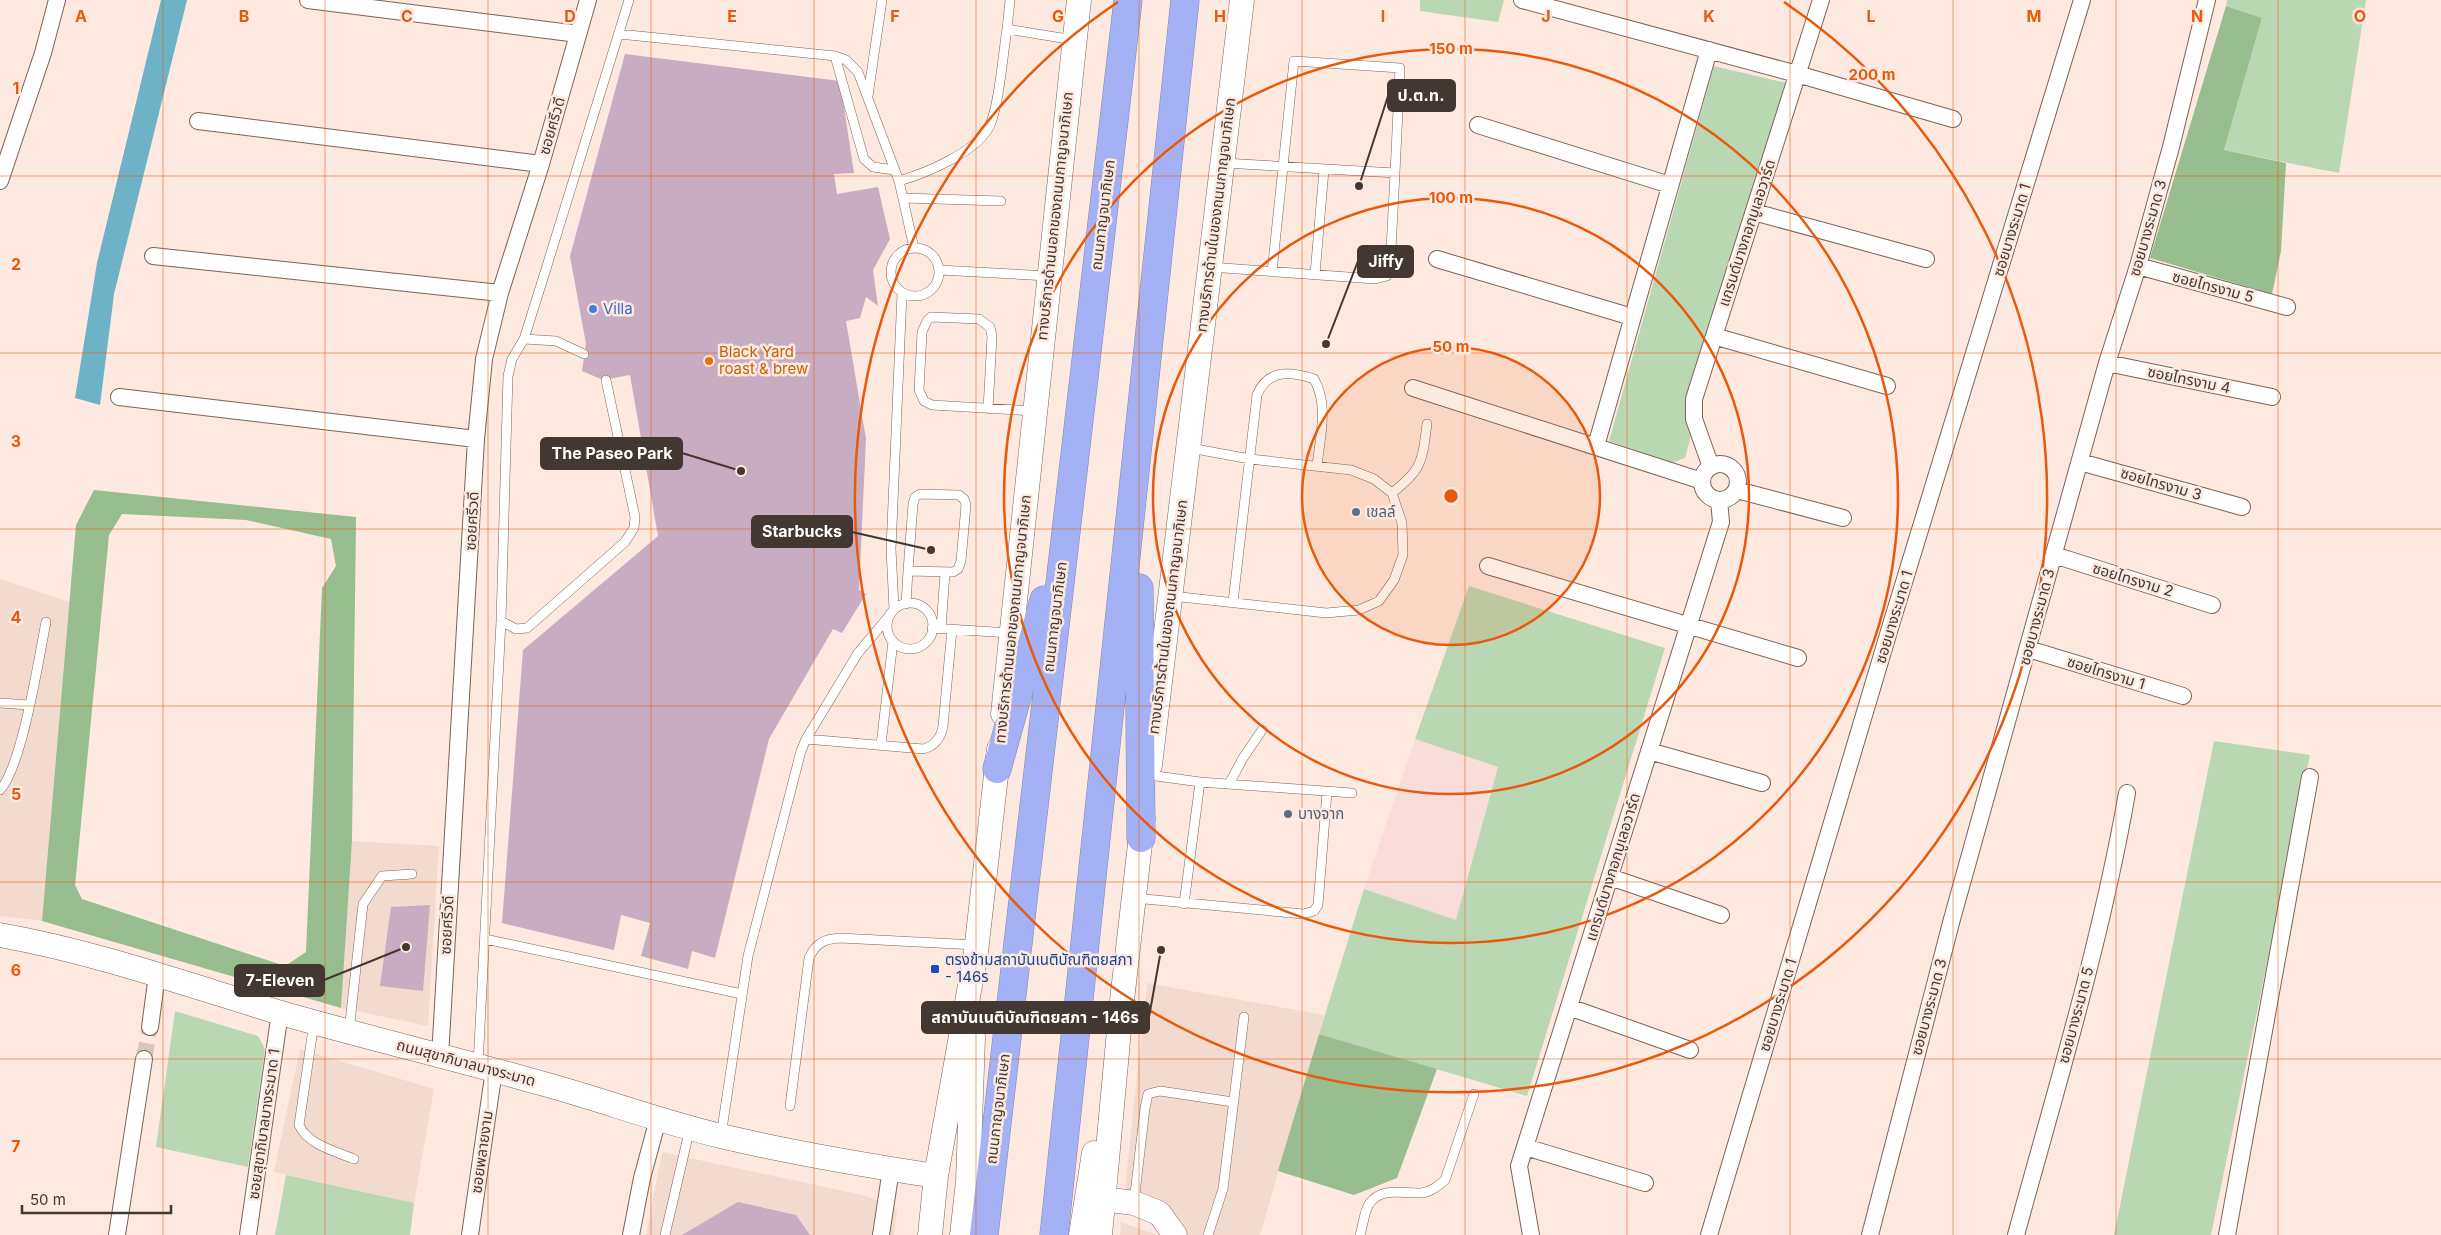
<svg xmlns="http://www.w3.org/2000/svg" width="2441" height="1235" viewBox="0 0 2441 1235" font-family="Inter,'Noto Sans Thai',sans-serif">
<rect width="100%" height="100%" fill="#fde9e0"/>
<path fill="#f3dacf" d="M0,579L69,602L42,921L0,916Z
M352,841L439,846L428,1026L341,1008Z
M1147,983L1324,1015L1260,1235H1188L1182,1222L1157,1203L1125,1188Z
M300,1049L434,1089L414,1203L274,1172Z
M662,1152L867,1196L897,1210L894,1235H646Z
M1121,1222L1154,1234V1235H1120Z"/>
<path fill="#f8dddb" d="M1415,739L1498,767L1456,921L1364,889Z"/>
<path fill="#bad7b3" d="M1420,0H1504L1498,22L1420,11Z
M2227,0H2366L2339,173L2224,150L2262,18L2226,6Z
M1714,66L1786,83L1685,458L1671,463L1609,441Z
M1469,586L1665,648L1527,1096L1319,1034L1364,889L1456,920L1498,767L1415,739Z
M2214,741L2310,755L2211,1235H2114Z
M175,1011L258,1036L265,1049L248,1167L156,1147Z
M286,1175L414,1203L410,1235H275Z"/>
<path fill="#98bd8f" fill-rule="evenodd" d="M2226,6L2262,18L2224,150L2286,163L2281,251L2272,294L2150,258Z
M94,490L356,517L352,841L341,1008L42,921L76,525ZM122,514L246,520L331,539L336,566L322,588L306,952L285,966L82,899L75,885L109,535Z
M1319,1034L1437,1069L1397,1178L1354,1195L1278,1171Z"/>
<path fill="#6db2c6" d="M161,0H187L114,294L100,405L75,398L97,263Z"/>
<path fill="#c8adc2" d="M625,54L840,81L854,173L834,174L837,194L878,187L890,239L873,270L878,306L866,297L860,318L846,321L866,439L859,590L866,594L842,633L833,629L769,739L715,958L692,951L688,969L641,956L650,923L621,915L614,950L502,923L523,650L658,536L630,375L603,380L582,371L586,344L570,256Z
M430,905L423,991L380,986L391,907Z
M738,1202L796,1215L810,1235H682Z"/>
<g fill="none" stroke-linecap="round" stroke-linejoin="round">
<path stroke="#d8c5bd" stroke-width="16" stroke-dasharray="16 8" stroke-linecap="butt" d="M144,1059L150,1027"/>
<g stroke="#7f6255" stroke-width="10">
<path id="lane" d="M1010,0L1007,29L1074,40
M619,34L835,56L846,60L858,72L899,181L914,248
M835,56L864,159L873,167L895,170
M868,96L882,0
M899,181C926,173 975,153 989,127C999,108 1003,53 1007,29
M903,198L1001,201
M891 272a24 24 0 1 1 48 0a24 24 0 1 1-48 0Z
M1210,267L1375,279L1387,276L1390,268L1395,173L1224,163
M939,270L1048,276
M1272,272L1294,61L1400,68L1395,173
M1315,274L1324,170
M524,339L556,341L584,354
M988,409L992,336L990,327L979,319L931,317L927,321L922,332L919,390L924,401L932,405L1033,411
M1392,493C1423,469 1422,461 1427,424
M920,494L959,495L964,499L966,505L961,561L958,569L953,572L908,571L913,504L915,497Z
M1172,596L1326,613L1359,610L1379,601L1394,580L1403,555L1402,523L1392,493L1374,479L1351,470L1250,459L1190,448
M1233,602L1257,395C1268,369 1290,371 1314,379C1329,405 1320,437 1317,466
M887 626a23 23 0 1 1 46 0a23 23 0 1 1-46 0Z
M906,604L908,571
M894,609L891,549L902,293
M501,621L516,629L527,628L625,542L634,528L635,517L606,380
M932,628L1010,633
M941,628L945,573
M0,703L29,705
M806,739L923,749C935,746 941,738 943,726L952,629
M881,745L893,641
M1149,775L1200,782L1352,793
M1229,784L1243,758L1262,730
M0,790C22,767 39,657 46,622
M1134,898L1303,914L1314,911L1318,905L1327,792
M1184,904L1200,782
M485,939L742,994
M314,1022L299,1125C308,1145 335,1151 354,1159
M349,1031L363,904L382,876L412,874
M478,1065L501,621L508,376L512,359L524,339L546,269L629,0
M790,1106L809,958C816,943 824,939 840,938L976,945
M721,1136L748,956L801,751L806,739L858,653L890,615
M1134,1202L1145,1108L1148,1094L1160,1091L1233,1102
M665,1235L690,1128
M1208,1235L1223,1189L1244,1017
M1360,1235C1363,1226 1364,1212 1369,1204C1382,1186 1403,1194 1421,1193C1431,1192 1438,1186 1445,1180L1474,1094"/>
</g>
<g stroke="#7f6255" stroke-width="18">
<path id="street" d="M308,0L578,34
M1522,0L1797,74L1953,119
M198,121L541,164
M1478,125L1670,185
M0,181L43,53L57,0
M1754,212L1926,259
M153,256L500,293
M1437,259L1632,317
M2138,266L2287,307
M1714,336L1887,386
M2107,363L2272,397
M1413,388L1702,481
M119,397L476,439
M1596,446L1709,50
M2080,462L2242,507
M1702 482a18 18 0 1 1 36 0a18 18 0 1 1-36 0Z
M1711,467L1694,419V399L1821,0
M1737,490L1843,518
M2054,555L2212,605
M1488,566L1798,658
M2028,649L2183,696
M1649,751L1762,783
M1610,877L1721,915
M1569,1007L1690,1050
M150,1027L157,975
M440,1057L476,439L484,359L500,293L541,164L588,0
M1525,1147L1645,1183
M117,1235L144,1059
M248,1235L280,1012
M470,1235L494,1070
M631,1235L642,1178L658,1119
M881,1235L891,1169
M1531,1235L1519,1166L1721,522L1719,500
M1709,1235L1890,628L2082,0
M1870,1235L1952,919L2107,363L2138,266L2171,147L2207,0
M2016,1235C2056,1089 2101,942 2127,793
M2227,1235L2310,777"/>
</g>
<g stroke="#7f6255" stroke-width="25">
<path id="secondary" d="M1003,714L1079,0
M1150,765L1242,0
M0,935C96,952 188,985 281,1013C368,1038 457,1059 544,1084C603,1100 661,1122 721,1136C792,1153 864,1165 936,1176
M1103,1199L1134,1203L1159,1213L1175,1235
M930,1235L936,1176L976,952L999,749
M962,1235L968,1182L973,1037
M1081,1235L1094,1153
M1100,1235L1121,1009L1143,818"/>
</g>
<g stroke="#8287b0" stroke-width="29">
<path id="highway" d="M1139,588L1141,838
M997,769L1044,600
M984,1235L1128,0
M1054,1235L1185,0"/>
</g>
<use href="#lane" stroke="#fff" stroke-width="9"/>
<use href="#street" stroke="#fff" stroke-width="16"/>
<use href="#secondary" stroke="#fff" stroke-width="24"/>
<use href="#highway" stroke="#a4b2f5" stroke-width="28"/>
</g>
<path fill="none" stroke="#e8590c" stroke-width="1" stroke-opacity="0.55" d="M163,0V1235M325,0V1235M488,0V1235M651,0V1235M814,0V1235M976,0V1235M1139,0V1235M1302,0V1235M1465,0V1235M1627,0V1235M1790,0V1235M1953,0V1235M2116,0V1235M2278,0V1235M0,176H2441M0,353H2441M0,529H2441M0,706H2441M0,882H2441M0,1059H2441"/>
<circle cx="1451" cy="496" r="149" fill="#e8590c" fill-opacity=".12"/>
<g fill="none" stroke="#e8590c" stroke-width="2.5">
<circle cx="1451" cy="496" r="149"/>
<circle cx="1451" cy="496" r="298"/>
<circle cx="1451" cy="496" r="447"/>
<path d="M1784 2A596 596 0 1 1 1118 2"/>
</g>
<circle fill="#3f7fe0" stroke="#fde9e0" stroke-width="2" cx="593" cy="309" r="5"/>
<circle fill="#e8710a" stroke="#fde9e0" stroke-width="2" cx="709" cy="361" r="5"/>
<g fill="#5c6f8a" stroke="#fde9e0" stroke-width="2">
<circle cx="1356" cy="512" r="5"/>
<circle cx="1288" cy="814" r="5"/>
</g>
<rect fill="#1a4fb4" stroke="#fde9e0" stroke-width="2" x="930" y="964" width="10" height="10" rx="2.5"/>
<g text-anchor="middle" stroke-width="5" stroke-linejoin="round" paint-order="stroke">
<g font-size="15" fill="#433731" stroke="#fde9e0">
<text transform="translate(552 126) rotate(-74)" y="5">ซอยศรีวดี</text>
<text transform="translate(1103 215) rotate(-83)" y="5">ถนนกาญจนาภิเษก</text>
<text transform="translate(1216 215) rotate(-83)" y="5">ทางบริการด้านในของถนนกาญจนาภิเษก</text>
<text transform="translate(1055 216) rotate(-84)" y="5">ทางบริการด้านนอกของถนนกาญจนาภิเษก</text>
<text transform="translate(2148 228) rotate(-74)" y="5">ซอยบางระมาด 3</text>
<text transform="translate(2012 230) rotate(-73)" y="5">ซอยบางระมาด 1</text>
<text transform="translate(1747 233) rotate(-72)" y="5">แกรนด์บางกอกบูเลอวาร์ด</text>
<text transform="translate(2213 287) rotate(15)" y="5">ซอยไทรงาม 5</text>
<text transform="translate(2189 380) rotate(12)" y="5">ซอยไทรงาม 4</text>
<text transform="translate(2161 484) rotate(16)" y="5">ซอยไทรงาม 3</text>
<text transform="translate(472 521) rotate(-87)" y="5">ซอยศรีวดี</text>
<text transform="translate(2133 580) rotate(17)" y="5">ซอยไทรงาม 2</text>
<text transform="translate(1055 617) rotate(-83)" y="5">ถนนกาญจนาภิเษก</text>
<text transform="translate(1168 617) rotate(-83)" y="5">ทางบริการด้านในของถนนกาญจนาภิเษก</text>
<text transform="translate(1894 617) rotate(-73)" y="5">ซอยบางระมาด 1</text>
<text transform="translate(2037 617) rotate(-75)" y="5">ซอยบางระมาด 3</text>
<text transform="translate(1013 619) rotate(-84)" y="5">ทางบริการด้านนอกของถนนกาญจนาภิเษก</text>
<text transform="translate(2106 673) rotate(17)" y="5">ซอยไทรงาม 1</text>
<text transform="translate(1613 867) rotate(-73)" y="5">แกรนด์บางกอกบูเลอวาร์ด</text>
<text transform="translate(447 925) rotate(-87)" y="5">ซอยศรีวดี</text>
<text transform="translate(1778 1005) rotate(-73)" y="5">ซอยบางระมาด 1</text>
<text transform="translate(1929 1007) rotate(-75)" y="5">ซอยบางระมาด 3</text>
<text transform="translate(2076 1015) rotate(-75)" y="5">ซอยบางระมาด 5</text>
<text transform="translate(466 1063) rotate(15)" y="5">ถนนสุขาภิบาลบางระมาด</text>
<text transform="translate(998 1109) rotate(-83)" y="5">ถนนกาญจนาภิเษก</text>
<text transform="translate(264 1124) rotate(-82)" y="5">ซอยสุขาภิบาลบางระมาด 1</text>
<text transform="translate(482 1152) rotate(-82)" y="5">ซอยพลายงาม</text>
</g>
<g font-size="15" fill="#366cbe" stroke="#fde9e0" text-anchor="start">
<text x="603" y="314">Villa</text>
</g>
<g font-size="15" fill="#c56008" stroke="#fde9e0" text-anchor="start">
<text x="719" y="357">Black Yard<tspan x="719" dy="17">roast &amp; brew</tspan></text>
</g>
<g font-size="15" fill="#4e5e75" stroke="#fde9e0" text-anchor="start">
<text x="1366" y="517">เชลล์</text>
<text x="1298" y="819">บางจาก</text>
</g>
<g font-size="15" fill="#164399" stroke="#fde9e0" text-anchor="start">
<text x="945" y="965">ตรงข้ามสถาบันเนติบัณฑิตยสภา<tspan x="945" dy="17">- 146ร</tspan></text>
</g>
</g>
<g font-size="16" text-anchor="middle" font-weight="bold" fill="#e8590c" stroke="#fde9e0" stroke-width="5" stroke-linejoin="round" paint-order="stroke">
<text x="81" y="22">A</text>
<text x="244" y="22">B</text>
<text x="407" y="22">C</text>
<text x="570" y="22">D</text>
<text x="732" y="22">E</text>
<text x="895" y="22">F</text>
<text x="1058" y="22">G</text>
<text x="1220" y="22">H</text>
<text x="1383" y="22">I</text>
<text x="1546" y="22">J</text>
<text x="1709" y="22">K</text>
<text x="1871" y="22">L</text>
<text x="2034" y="22">M</text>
<text x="2197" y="22">N</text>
<text x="2360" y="22">O</text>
<text x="16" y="94">1</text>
<text x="16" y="270">2</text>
<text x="16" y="447">3</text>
<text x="16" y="623">4</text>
<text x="16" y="800">5</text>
<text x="16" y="976">6</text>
<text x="16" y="1152">7</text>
</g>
<circle cx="1451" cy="496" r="8" fill="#e8590c" stroke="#fde9e0" stroke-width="2.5"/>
<g font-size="15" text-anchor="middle" font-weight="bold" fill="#e8590c" stroke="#fde9e0" stroke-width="5" stroke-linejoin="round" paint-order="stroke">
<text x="1451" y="54">150 m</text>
<text x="1872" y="80">200 m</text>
<text x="1451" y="203">100 m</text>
<text x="1451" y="352">50 m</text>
</g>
<path fill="none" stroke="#433731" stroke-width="2" d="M1359 186L1388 96M1326 344L1358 261M741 471L682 453M931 550L852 532M406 947L324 980M1161 950L1149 1017"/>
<g fill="#433731" stroke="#fde9e0" stroke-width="2">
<circle cx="1359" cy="186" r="5"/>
<circle cx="1326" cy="344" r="5"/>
<circle cx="741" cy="471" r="5"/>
<circle cx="931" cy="550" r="5"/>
<circle cx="406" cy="947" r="5"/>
<circle cx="1161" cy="950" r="5"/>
</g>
<g fill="#433731" stroke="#433731" stroke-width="2">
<rect x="1388" y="80" width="67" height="31" rx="5"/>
<rect x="1358" y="246" width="55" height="31" rx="5"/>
<rect x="541" y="438" width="141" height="31" rx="5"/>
<rect x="752" y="516" width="100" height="31" rx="5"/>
<rect x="235" y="965" width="89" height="31" rx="5"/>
<rect x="922" y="1002" width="227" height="31" rx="5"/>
</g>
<g font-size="16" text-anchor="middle" font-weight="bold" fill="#fff">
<text x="1421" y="101">ป.ต.ท.</text>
<text x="1386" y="267">Jiffy</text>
<text x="612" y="459">The Paseo Park</text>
<text x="802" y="537">Starbucks</text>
<text x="280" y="986">7-Eleven</text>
<text x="1035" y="1023">สถาบันเนติบัณฑิตยสภา - 146ร</text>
</g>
<path d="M22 1205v8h149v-8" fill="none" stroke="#433731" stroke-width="2.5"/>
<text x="30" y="1205" font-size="15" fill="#433731" stroke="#fde9e0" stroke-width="4" paint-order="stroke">50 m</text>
</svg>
